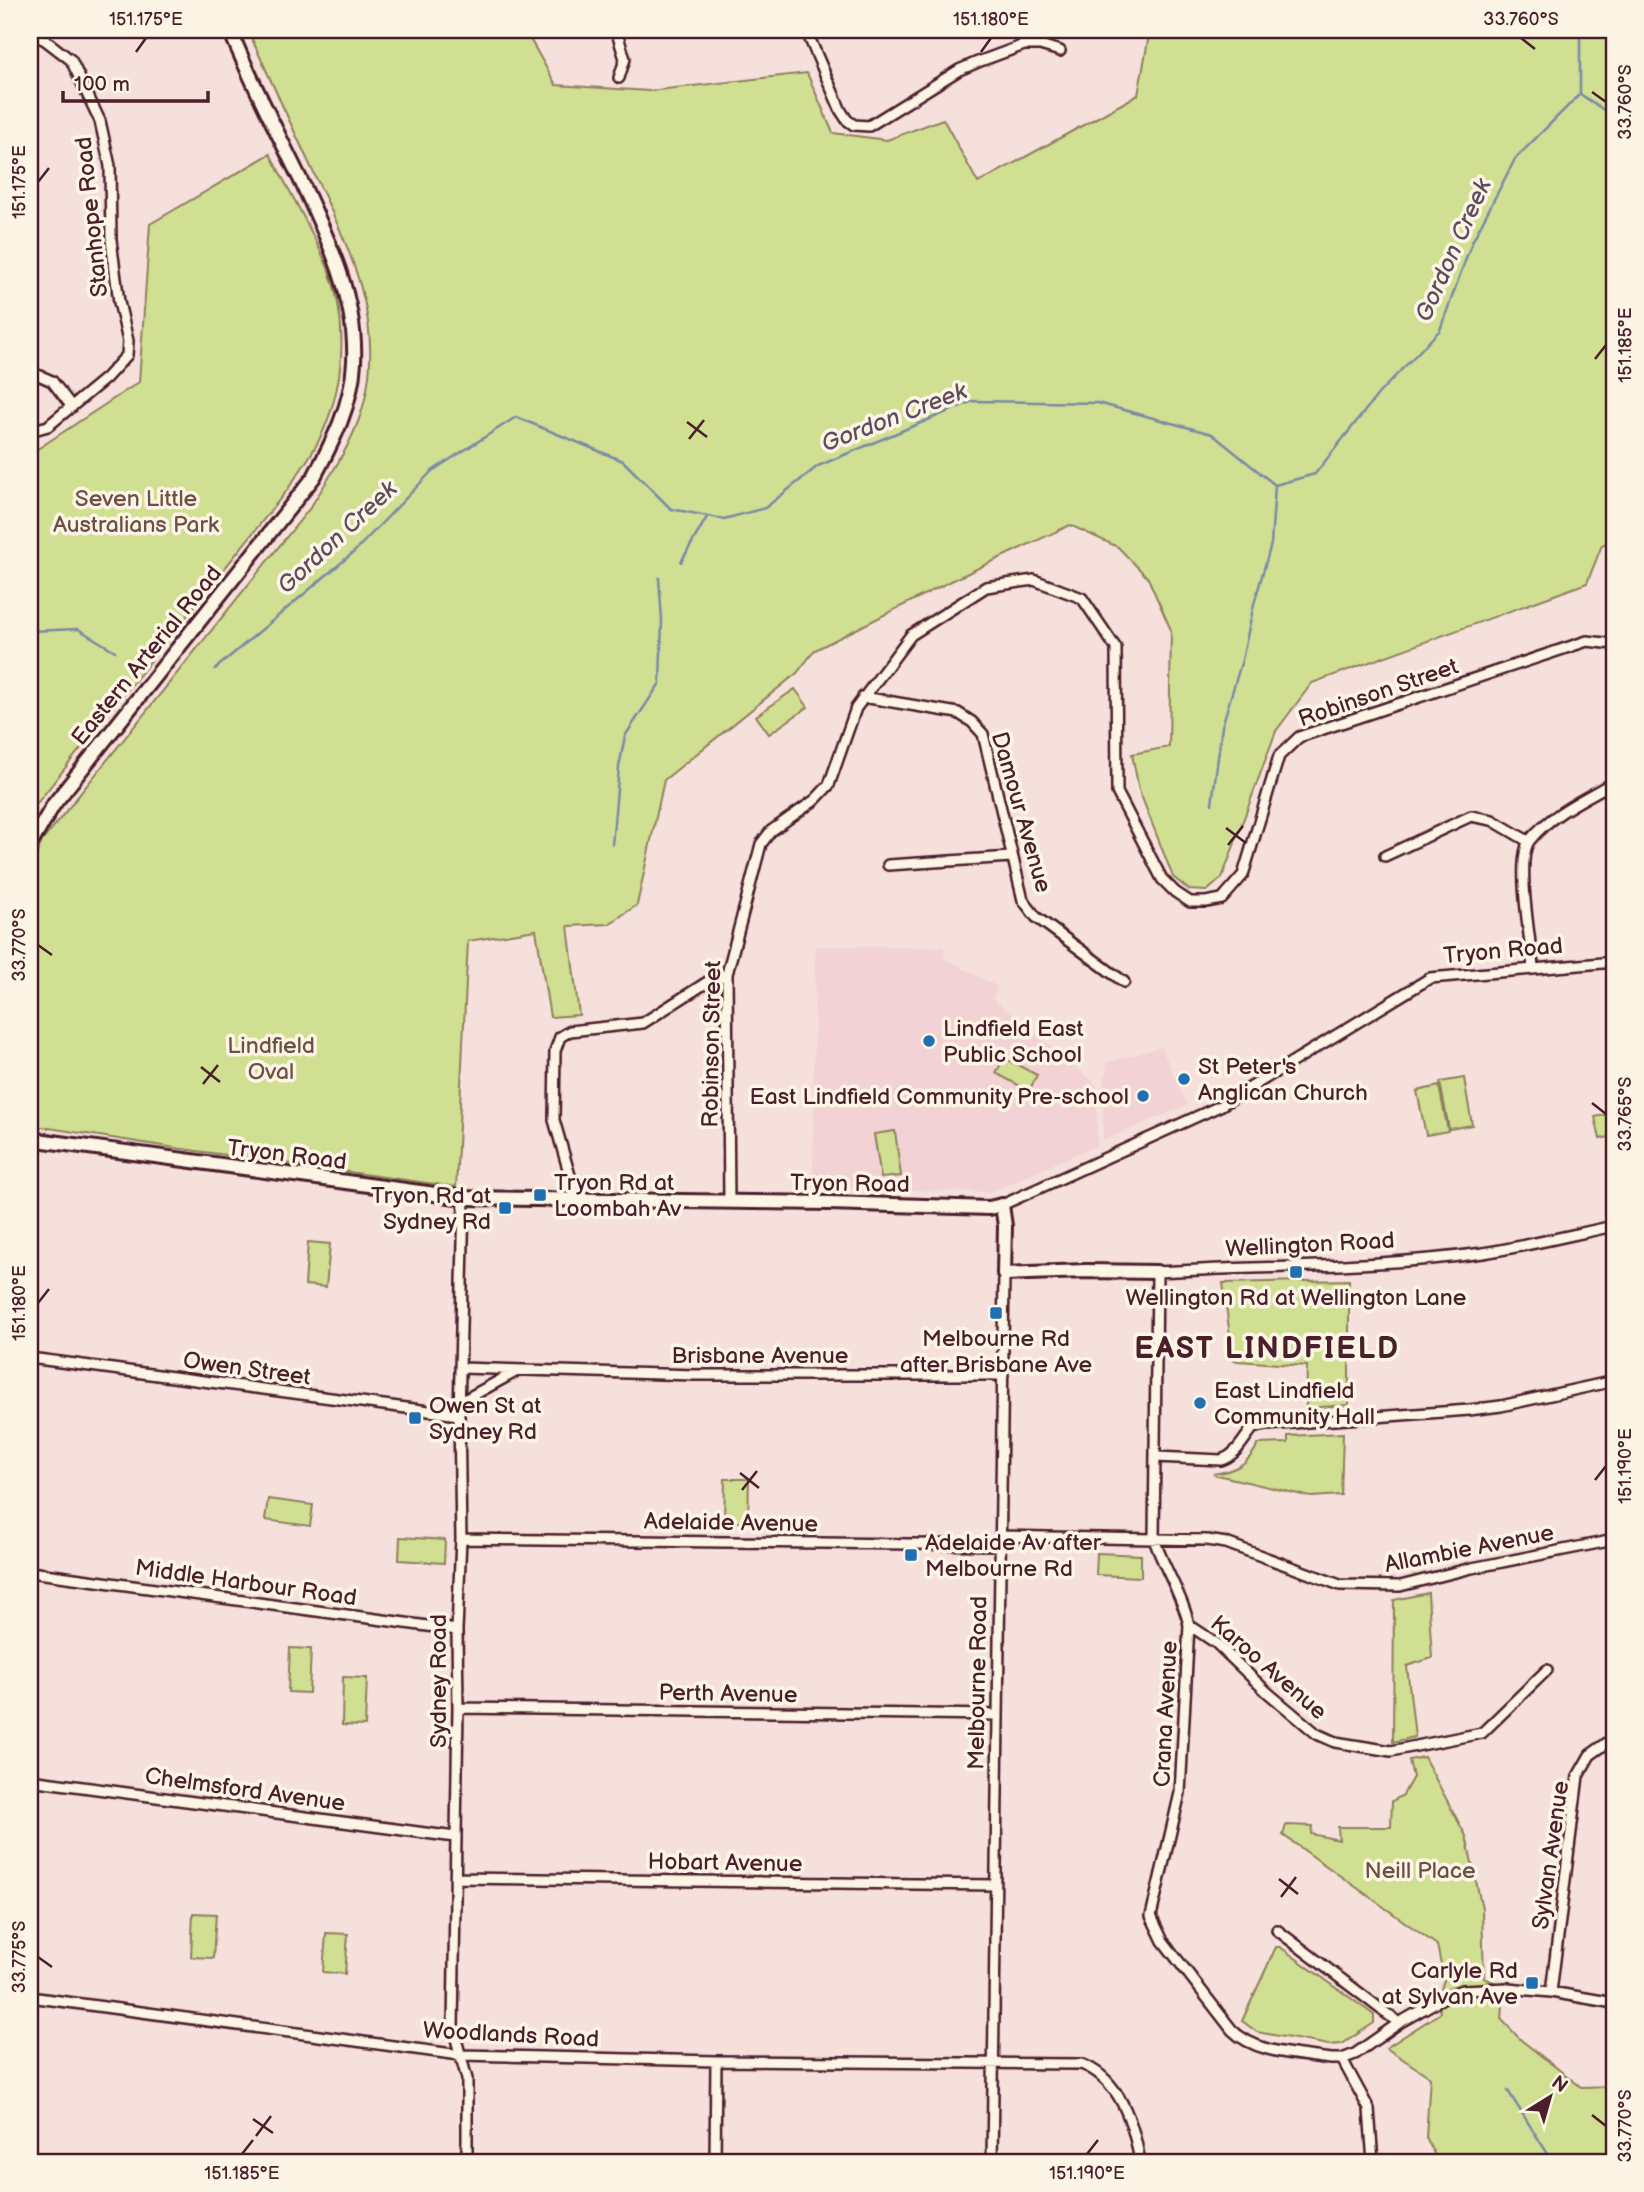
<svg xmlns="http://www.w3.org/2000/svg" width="1644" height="2192" viewBox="0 0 1644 2192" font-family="'Balsamiq Sans',sans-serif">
<rect width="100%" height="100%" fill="#f6e0db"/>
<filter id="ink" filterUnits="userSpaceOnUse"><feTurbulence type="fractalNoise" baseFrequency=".0143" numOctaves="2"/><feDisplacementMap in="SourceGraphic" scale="14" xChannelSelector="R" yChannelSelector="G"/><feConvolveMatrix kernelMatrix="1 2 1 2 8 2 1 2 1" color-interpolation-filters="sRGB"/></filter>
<g filter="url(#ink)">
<path fill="#f2d2d4" d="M815,946L944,947V958L998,987L992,998L1097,1085V1145L990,1192L813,1188Z
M1161,1047L1187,1105L1103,1141V1087L1108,1062Z"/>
<path fill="#d1df92" stroke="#8e7f5e" stroke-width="2" d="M248,30H525L556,85L649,91L807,73L833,133L887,140L943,119L978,183L1138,95L1150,30H1614V540L1602,545L1587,583L1312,683L1276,731L1222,878L1207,891L1189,890L1173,877L1139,790L1132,754L1169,747L1171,630L1148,578L1118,547L1070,525L949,582L815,650L797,673L664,780L637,905L609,924L568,926L579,1015L550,1017L536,930L468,941L456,1187L175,1148L30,1125V870L42,841L310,508C331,474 356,439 365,399C385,314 345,240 310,165C289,120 268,75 248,30Z
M270,154C289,191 312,229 328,268C349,322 345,388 319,440C311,457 298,473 288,489L30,812V454L139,382L150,224Z
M795,689L808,707L769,734L756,716Z
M1004,1058L1037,1075L1029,1091L996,1073Z
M1464,1078L1472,1125L1449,1129L1440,1082Z
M1439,1086L1448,1131L1426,1135L1417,1091Z
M1614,1113V1136L1600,1139L1595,1117Z
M895,1131L901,1176L881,1178L874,1134Z
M308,1242L330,1244L326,1287L305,1285Z
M1349,1280V1405L1306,1408L1307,1366L1237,1361L1228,1357L1230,1336L1223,1283Z
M1343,1433L1341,1495L1311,1497L1213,1474C1235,1471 1249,1464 1258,1444L1288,1443V1436Z
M725,1479H749L748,1522H724Z
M268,1499L313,1505L310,1526L265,1520Z
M400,1537L445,1540L444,1563L399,1560Z
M1097,1553L1141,1555V1577L1096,1575Z
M1428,1593L1432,1658L1407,1666L1415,1737L1393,1742L1394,1600Z
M290,1648L311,1649L309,1693L288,1692Z
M343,1677L367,1678L365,1726L342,1725Z
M1424,1757L1466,1836L1482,1908L1484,1978L1508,1988L1503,2005L1502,2020L1521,2040L1581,2087L1614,2086V2162H1438L1426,2137L1430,2077L1386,2048L1440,2013L1438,1998L1444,1980L1437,1945L1283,1835L1286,1825L1312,1826L1311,1834L1339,1840L1338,1827H1391L1392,1801L1403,1795L1413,1777L1409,1760Z
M193,1913L216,1914L213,1958L191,1957Z
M326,1933L348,1934L345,1974L323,1972Z
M1276,1947H1280L1374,2015V2023L1342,2044L1329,2045L1257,2032L1242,2021Z"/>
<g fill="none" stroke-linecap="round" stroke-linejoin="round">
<path stroke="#7a8aa7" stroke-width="2.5" d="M1580,93V30
M681,562L707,517
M30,631L78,629L115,651
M215,669L354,552L432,471L516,417L623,461L671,509L724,519L765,508L818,466L973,401L1098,403L1212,434L1275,485L1315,474L1379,393L1440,330L1472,242L1515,159L1580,94L1614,117
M1212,804L1222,726L1242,660L1254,604L1271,544L1275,486
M612,845L619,767L625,736L660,683L662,620L659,578
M1508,2091L1553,2162"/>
<g stroke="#4a1f2b" stroke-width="14">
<path id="street" d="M616,30L625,59L619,78
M806,30L841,111L847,120L854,125L869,126L959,70L978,62L1024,45H1040L1060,51
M30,33L45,40L71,60L100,121L110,166L111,240L119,302L128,341L127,355L106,378L48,426L30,431
M30,294L33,305L30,317
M30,368L36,374L52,381L72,407
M863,697L958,713L972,722L983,734L1023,900L1036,917L1124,982
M1385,856L1471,816L1492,820L1528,841
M888,865L1011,857
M1533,968C1531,942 1515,858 1530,840C1551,814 1586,798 1614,782
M464,1198L459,1415L461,1539L457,1630L458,1708L453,2028L467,2079V2162
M577,1200L554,1120L555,1051L560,1037L570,1031L643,1023L712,979L727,974
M729,1202L727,974L761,844L771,831L815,800L829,785L856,708L911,635L986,587L1034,580L1082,598L1116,648L1117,792L1162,879L1175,892L1190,902H1206L1222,899L1243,875L1279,756L1299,737L1587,641L1614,644
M1002,1205L1220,1106L1430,978L1614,962
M1614,1226C1571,1235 1527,1246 1483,1253C1375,1268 1265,1266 1157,1272L1154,1539C1164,1569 1182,1594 1189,1625L1180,1793L1151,1916L1163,1941L1232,2030C1256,2054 1299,2054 1331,2059H1342L1355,2054L1399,2023L1448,1995L1462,1990L1508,1988L1551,1992L1614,2003
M30,1358L459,1415
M461,1368L695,1375H1003
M459,1403L517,1371
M1156,1457L1221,1460C1237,1455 1242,1441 1253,1428L1267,1425L1469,1410L1501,1406L1614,1381
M1001,1536L1207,1540L1226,1543L1340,1585L1400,1586L1472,1568L1614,1540
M461,1539L1001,1545
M30,1572L457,1630
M1189,1625L1216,1643L1267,1692L1317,1734L1335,1742L1391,1751L1482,1733L1547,1670
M458,1708L998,1715
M30,1780L455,1837
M455,1878L995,1885
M1277,1930L1399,2023
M1551,1992L1578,1776L1590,1755L1614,1738
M30,1997L460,2055L716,2061L1081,2064C1120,2078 1134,2125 1140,2162
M1342,2059L1369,2109L1373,2162
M715,2162L716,2061
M992,2162L1004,1274"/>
</g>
<g stroke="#4a1f2b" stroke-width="18">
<path id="secondary" d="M30,845L54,804L314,477C333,441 352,405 354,362C357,299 329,241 303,185C278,133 251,82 230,30
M30,1139L464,1198L829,1203L989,1208L1002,1205L1005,1226L1004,1274L1086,1271L1157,1272"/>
</g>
<use href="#street" stroke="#fcf5e5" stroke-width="9"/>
<use href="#secondary" stroke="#fcf5e5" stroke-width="12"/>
</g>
</g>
<path fill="none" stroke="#4a1f2b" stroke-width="2.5" d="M1521,38L1535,49M136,52L146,38M981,52L991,38M1592,92L1606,102M38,182L49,168M1595,359L1606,345M687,422L707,437M689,439L704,420M1226,828L1246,843M1228,845L1243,826M38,945L52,955M201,1067L220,1082M203,1084L218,1065M1592,1103L1606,1114M38,1303L49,1289M740,1473L759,1488M1595,1480L1606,1466M742,1490L757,1471M1279,1879L1298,1894M1281,1897L1296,1877M38,1957L52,1967M1592,2115L1606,2126M253,2119L273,2133M256,2136L271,2116M242,2154L253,2140M1087,2154L1098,2140"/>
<g fill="#1f6fb2" stroke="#fcf5e5" stroke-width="2.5">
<circle cx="929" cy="1041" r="7"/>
<circle cx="1184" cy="1079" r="7"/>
<circle cx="1143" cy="1096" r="7"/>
<rect x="533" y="1188" width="14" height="14" rx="3.5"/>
<rect x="498" y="1201" width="14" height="14" rx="3.5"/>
<rect x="1289" y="1265" width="14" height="14" rx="3.5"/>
<rect x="989" y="1306" width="14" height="14" rx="3.5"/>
<circle cx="1200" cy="1403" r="7"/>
<rect x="408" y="1411" width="14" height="14" rx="3.5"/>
<rect x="904" y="1548" width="14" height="14" rx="3.5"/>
<rect x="1525" y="1976" width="14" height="14" rx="3.5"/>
</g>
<g text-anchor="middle" stroke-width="7" stroke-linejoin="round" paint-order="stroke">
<g font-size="23" fill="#4a1f2b" stroke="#fcf5e5">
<text transform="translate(91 217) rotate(-96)" y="8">Stanhope Road</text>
<text transform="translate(146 655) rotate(-51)" y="8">Eastern Arterial Road</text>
<text transform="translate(1378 692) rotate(-19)" y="8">Robinson Street</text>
<text transform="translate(1022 812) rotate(74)" y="8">Damour Avenue</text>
<text transform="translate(1503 950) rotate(-5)" y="8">Tryon Road</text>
<text transform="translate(711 1044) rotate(-89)" y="8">Robinson Street</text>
<text transform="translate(287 1154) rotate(7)" y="8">Tryon Road</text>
<text transform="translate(850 1183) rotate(1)" y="8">Tryon Road</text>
<text transform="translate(1310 1244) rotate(-3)" y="8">Wellington Road</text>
<text x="760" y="1363">Brisbane Avenue</text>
<text transform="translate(247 1368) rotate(8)" y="8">Owen Street</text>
<text transform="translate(731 1522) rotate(1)" y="8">Adelaide Avenue</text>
<text transform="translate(1469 1548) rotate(-11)" y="8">Allambie Avenue</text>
<text transform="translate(246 1582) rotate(8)" y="8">Middle Harbour Road</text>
<text transform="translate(1269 1667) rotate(41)" y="8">Karoo Avenue</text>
<text transform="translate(438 1681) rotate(-90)" y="8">Sydney Road</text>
<text transform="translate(977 1683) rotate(-89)" y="8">Melbourne Road</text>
<text transform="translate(728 1693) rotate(1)" y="8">Perth Avenue</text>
<text transform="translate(1165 1714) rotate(-87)" y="8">Crana Avenue</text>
<text transform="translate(245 1789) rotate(8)" y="8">Chelmsford Avenue</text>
<text transform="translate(1550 1855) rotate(-82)" y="8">Sylvan Avenue</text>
<text transform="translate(725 1862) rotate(1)" y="8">Hobart Avenue</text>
<text transform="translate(511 2034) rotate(3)" y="8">Woodlands Road</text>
</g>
<g font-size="23" fill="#6c4f45" stroke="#fcf5e5">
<text x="136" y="506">Seven Little<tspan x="136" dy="26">Australians Park</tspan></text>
<text x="271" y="1053">Lindfield<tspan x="271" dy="26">Oval</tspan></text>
<text x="1420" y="1878">Neill Place</text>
</g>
<g font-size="23" fill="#4a1f2b" stroke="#fcf5e5" text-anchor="start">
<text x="943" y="1036">Lindfield East<tspan x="943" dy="26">Public School</tspan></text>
<text x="1198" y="1074">St Peter's<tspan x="1198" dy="26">Anglican Church</tspan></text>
<text x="1129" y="1104" text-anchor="end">East Lindfield Community Pre-school</text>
<text x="554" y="1190">Tryon Rd at<tspan x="554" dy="26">Loombah Av</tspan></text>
<text x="491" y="1203" text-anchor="end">Tryon Rd at<tspan x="491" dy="26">Sydney Rd</tspan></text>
<text x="1296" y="1305" text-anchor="middle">Wellington Rd at Wellington Lane</text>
<text x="996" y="1346" text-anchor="middle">Melbourne Rd<tspan x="996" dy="26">after Brisbane Ave</tspan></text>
<text x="1214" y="1398">East Lindfield<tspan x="1214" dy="26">Community Hall</tspan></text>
<text x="429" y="1413">Owen St at<tspan x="429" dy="26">Sydney Rd</tspan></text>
<text x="925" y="1550">Adelaide Av after<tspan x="925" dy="26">Melbourne Rd</tspan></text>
<text x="1518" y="1978" text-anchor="end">Carlyle Rd<tspan x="1518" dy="26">at Sylvan Ave</tspan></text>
</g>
<g font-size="24" font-style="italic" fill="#5e4c5e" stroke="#fcf5e5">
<text transform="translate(1453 250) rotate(-66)" y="8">Gordon Creek</text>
<text transform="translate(894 417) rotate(-21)" y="8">Gordon Creek</text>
<text transform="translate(337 537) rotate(-43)" y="8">Gordon Creek</text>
</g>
<g font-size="30" font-weight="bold" letter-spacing="2" fill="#4a1f2b" stroke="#fcf5e5">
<text x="1267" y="1358">EAST LINDFIELD</text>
</g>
</g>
<rect width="1644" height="2192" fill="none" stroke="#fcf5e5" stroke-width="77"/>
<g transform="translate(1550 2097) rotate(37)" stroke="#fcf5e5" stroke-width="5" paint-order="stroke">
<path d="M0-5L12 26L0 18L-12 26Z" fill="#4a1f2b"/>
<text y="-10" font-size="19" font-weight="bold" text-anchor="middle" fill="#4a1f2b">N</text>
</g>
<path d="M63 91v10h145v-10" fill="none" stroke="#4a1f2b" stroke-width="3.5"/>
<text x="74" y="91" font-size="21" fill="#4a1f2b" stroke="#fcf5e5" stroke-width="5" paint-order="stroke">100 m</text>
<rect x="38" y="38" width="1568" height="2116" fill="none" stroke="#4a1f2b" stroke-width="2.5"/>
<g font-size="18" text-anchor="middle" fill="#4a1f2b">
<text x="146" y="25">151.175°E</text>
<text x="991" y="25">151.180°E</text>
<text x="1521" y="25">33.760°S</text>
<text transform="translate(1625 102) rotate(-90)" y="6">33.760°S</text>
<text transform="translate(19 182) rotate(-90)" y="6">151.175°E</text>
<text transform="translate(1625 345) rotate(-90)" y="6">151.185°E</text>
<text transform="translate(19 945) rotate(-90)" y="6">33.770°S</text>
<text transform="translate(1625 1114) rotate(-90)" y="6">33.765°S</text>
<text transform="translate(19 1303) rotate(-90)" y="6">151.180°E</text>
<text transform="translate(1625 1466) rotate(-90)" y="6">151.190°E</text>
<text transform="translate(19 1957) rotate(-90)" y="6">33.775°S</text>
<text transform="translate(1625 2126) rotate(-90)" y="6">33.770°S</text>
<text x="242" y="2179">151.185°E</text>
<text x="1087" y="2179">151.190°E</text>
</g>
</svg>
